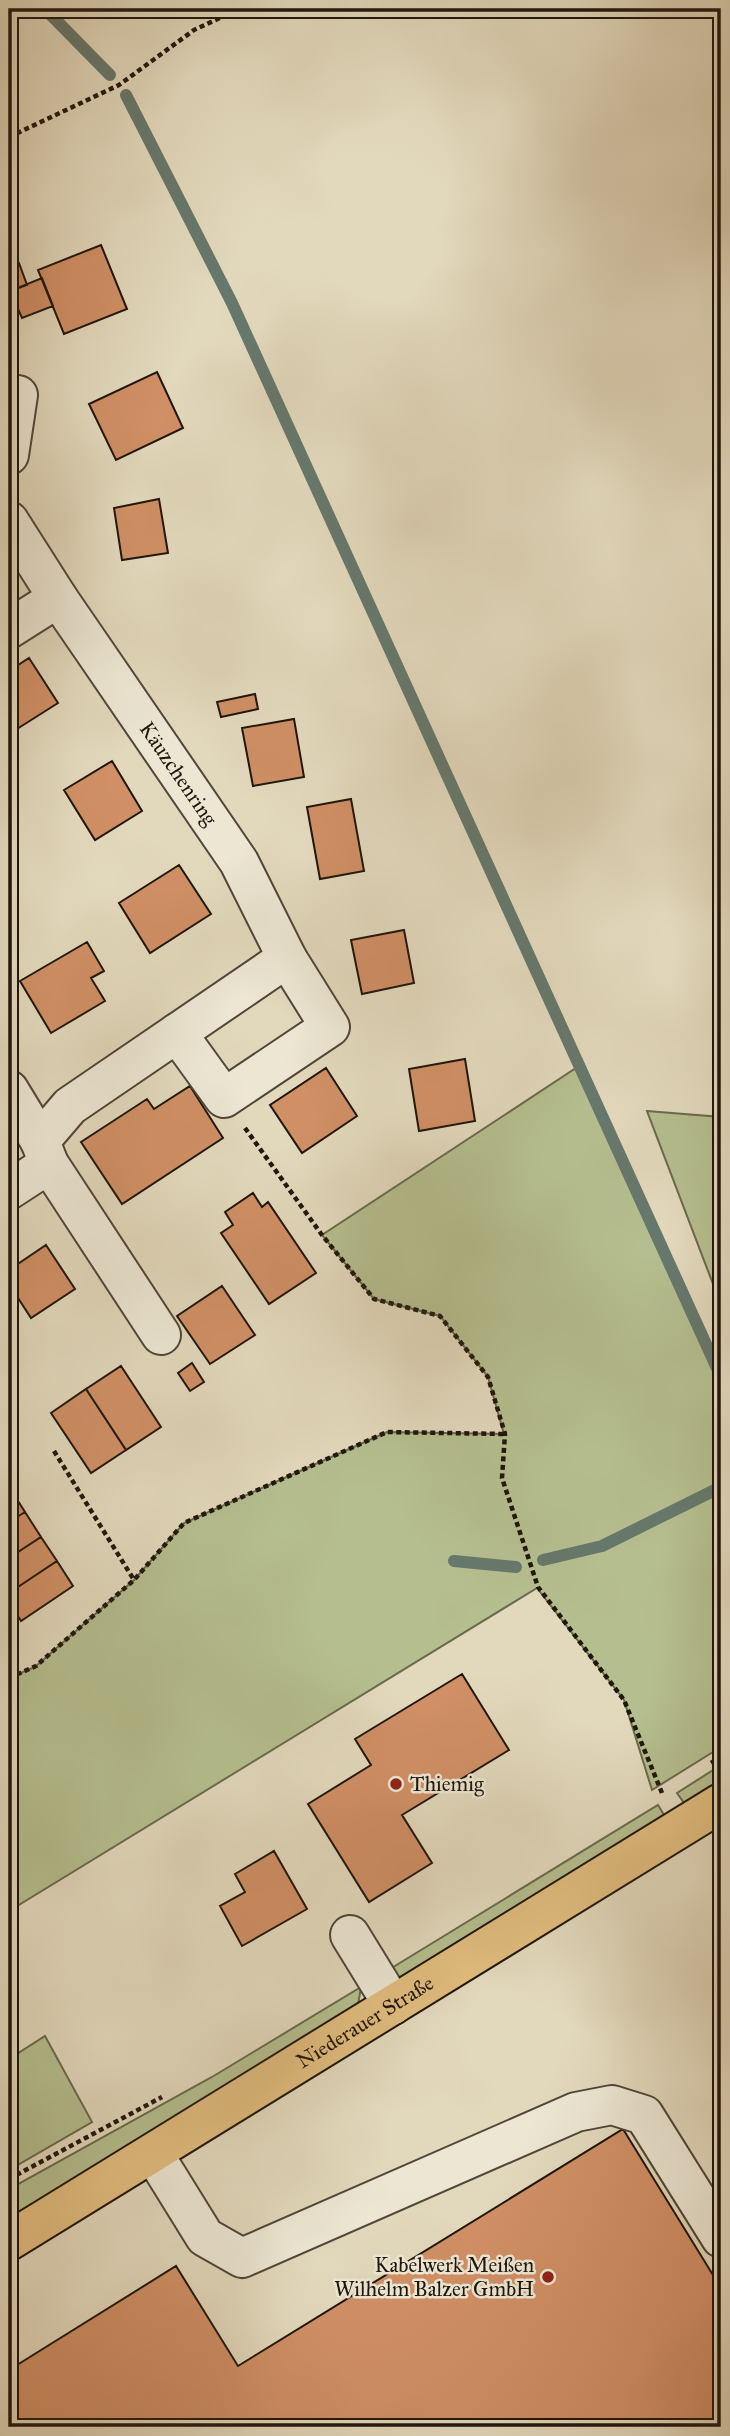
<svg xmlns="http://www.w3.org/2000/svg" width="730" height="2436" viewBox="0 0 730 2436" font-family="'IM FELL Great Primer',serif">
<rect width="100%" height="100%" fill="#e2d8bc"/>
<filter id="stains"><feTurbulence type="fractalNoise" baseFrequency=".00286" numOctaves="4"/><feColorMatrix values="0 0 0 0 .2 0 0 0 0 .09 0 0 0 0 .02 0 0 0 .5 -.17"/></filter>
<radialGradient id="worn" r=".72"><stop offset=".6" stop-color="#630" stop-opacity="0"/><stop offset="1" stop-color="#630" stop-opacity=".3"/></radialGradient>
<path fill="#b5be8f" stroke="#6a6a4e" stroke-width="2" d="M579,1066L721,1377V1747L652,1790L624,1700L537,1588L9,1911V1678L35,1667L134,1580L184,1523L387,1432L504,1434L488,1377L440,1316L374,1299L322,1235Z
M647,1111L721,1117V1305Z
M721,1765V1780L684,1803L677,1793Z
M658,1805L664,1815L397,1979L390,1969Z
M361,1987L358,2005L9,2218V2189L212,2077Z
M45,2036L92,2122L9,2170V2059Z"/>
<g fill="none" stroke-linecap="round" stroke-linejoin="round">
<path stroke="#66786c" stroke-width="12" d="M45,9L110,75
M126,95L232,303L721,1377
M543,1560L602,1546L721,1487
M454,1561L516,1567"/>
</g>
<path fill="#d08f65" stroke="#1f160d" stroke-width="2" d="M101,245L127,309L64,334L38,270Z
M19,263L27,285L10,291L9,267Z
M42,278L53,306L22,318L10,291Z
M157,372L183,428L116,460L89,404Z
M159,499L168,553L122,560L114,508Z
M29,658L58,703L9,734V671Z
M255,694L258,709L221,717L217,702Z
M294,719L304,777L253,786L242,728Z
M112,761L142,811L95,840L64,790Z
M351,799L364,871L320,879L307,807Z
M179,865L211,914L150,953L119,903Z
M404,930L414,983L362,994L351,940Z
M87,942L104,971L91,978L105,1001L51,1033L20,981Z
M465,1059L475,1121L419,1131L409,1069Z
M326,1068L357,1116L302,1153L270,1105Z
M190,1086L223,1138L122,1204L81,1142L147,1099L154,1109Z
M253,1193L262,1207L268,1202L316,1273L269,1304L221,1233L233,1225L225,1212Z
M46,1245L75,1289L31,1318L9,1284V1270Z
M222,1286L255,1335L210,1364L177,1316Z
M192,1363L204,1382L190,1391L178,1373Z
M121,1366L161,1427L126,1450L86,1389Z
M86,1389L126,1450L91,1473L51,1413Z
M9,1487L25,1512L9,1522Z
M25,1512L41,1537L9,1558V1522Z
M41,1537L57,1561L9,1593V1558Z
M57,1561L73,1586L21,1621L9,1602V1593Z
M462,1674L509,1750L402,1815L432,1863L369,1902L308,1804L371,1765L355,1739Z
M274,1851L307,1909L242,1946L220,1906L245,1892L235,1874Z
M623,2129L721,2288V2427H9V2370L176,2266L238,2366Z"/>
<g fill="none" stroke-linecap="round" stroke-linejoin="round">
<g stroke="#504639" stroke-width="42">
<g id="minor">
<path d="M9,455L18,395"/>
<path d="M9,521L58,598"/>
<path id="s1" d="M9,629L58,598L239,862L287,958L70,1106L40,1141L49,1164L9,1190"/>
<path d="M177,1033L224,1098L330,1027L287,958"/>
<path d="M9,1090L40,1141"/>
<path d="M49,1164L161,1335"/>
<path d="M350,1935L393,2005"/>
<path d="M153,2153L205,2237L242,2258L576,2112L612,2105L644,2115L721,2238"/>
</g>
</g>
<g stroke="#1f160d" stroke-width="42">
<g id="major">
<path id="s2" d="M9,2241L721,1803"/>
</g>
</g>
<path stroke="#1f160d" stroke-width="4.5" stroke-dasharray="5 3.5" stroke-linecap="butt" d="M9,137L119,85L194,30L239,9
M245,1128L322,1235L374,1299L440,1316L488,1377L505,1434L502,1478L538,1587L624,1700L662,1793
M54,1451L134,1580
M9,1678L36,1666L134,1580L184,1523L387,1432L505,1434
M711,1763L721,1757
M9,2179L162,2097"/>
<use href="#minor" stroke="#ece6d3" stroke-width="38"/>
<use href="#major" stroke="#e1bc7e" stroke-width="38"/>
</g>
<g fill="#8f2418" stroke="#ece6d3" stroke-width="2.5">
<circle cx="396" cy="1784" r="7"/>
<circle cx="548" cy="2277" r="7"/>
</g>
<g text-anchor="middle" stroke-width="5" stroke-linejoin="round" paint-order="stroke">
<g font-size="21" fill="#1f160d" stroke="#ece6d3">
<text dy="7" stroke="none"><textPath href="#s1" startOffset="271">Käuzchenring</textPath></text>
<text dy="7" stroke="none"><textPath href="#s2" startOffset="418">Niederauer Straße</textPath></text>
</g>
<g font-size="21" fill="#1f160d" stroke="#ece6d3" text-anchor="start">
<text x="410" y="1791">Thiemig</text>
<text x="534" y="2272" text-anchor="end">Kabelwerk Meißen<tspan x="534" dy="24">Wilhelm Balzer GmbH</tspan></text>
</g>
</g>
<rect width="730" height="2436" fill="none" stroke="#e2d8bc" stroke-width="35"/>
<rect x="10" y="10" width="709" height="2415" fill="none" stroke="#1f160d" stroke-width="3.5"/>
<rect x="18" y="18" width="695" height="2401" fill="none" stroke="#1f160d" stroke-width="2"/>
<rect width="100%" height="100%" filter="url(#stains)"/>
<rect width="100%" height="100%" fill="url(#worn)"/>
</svg>
